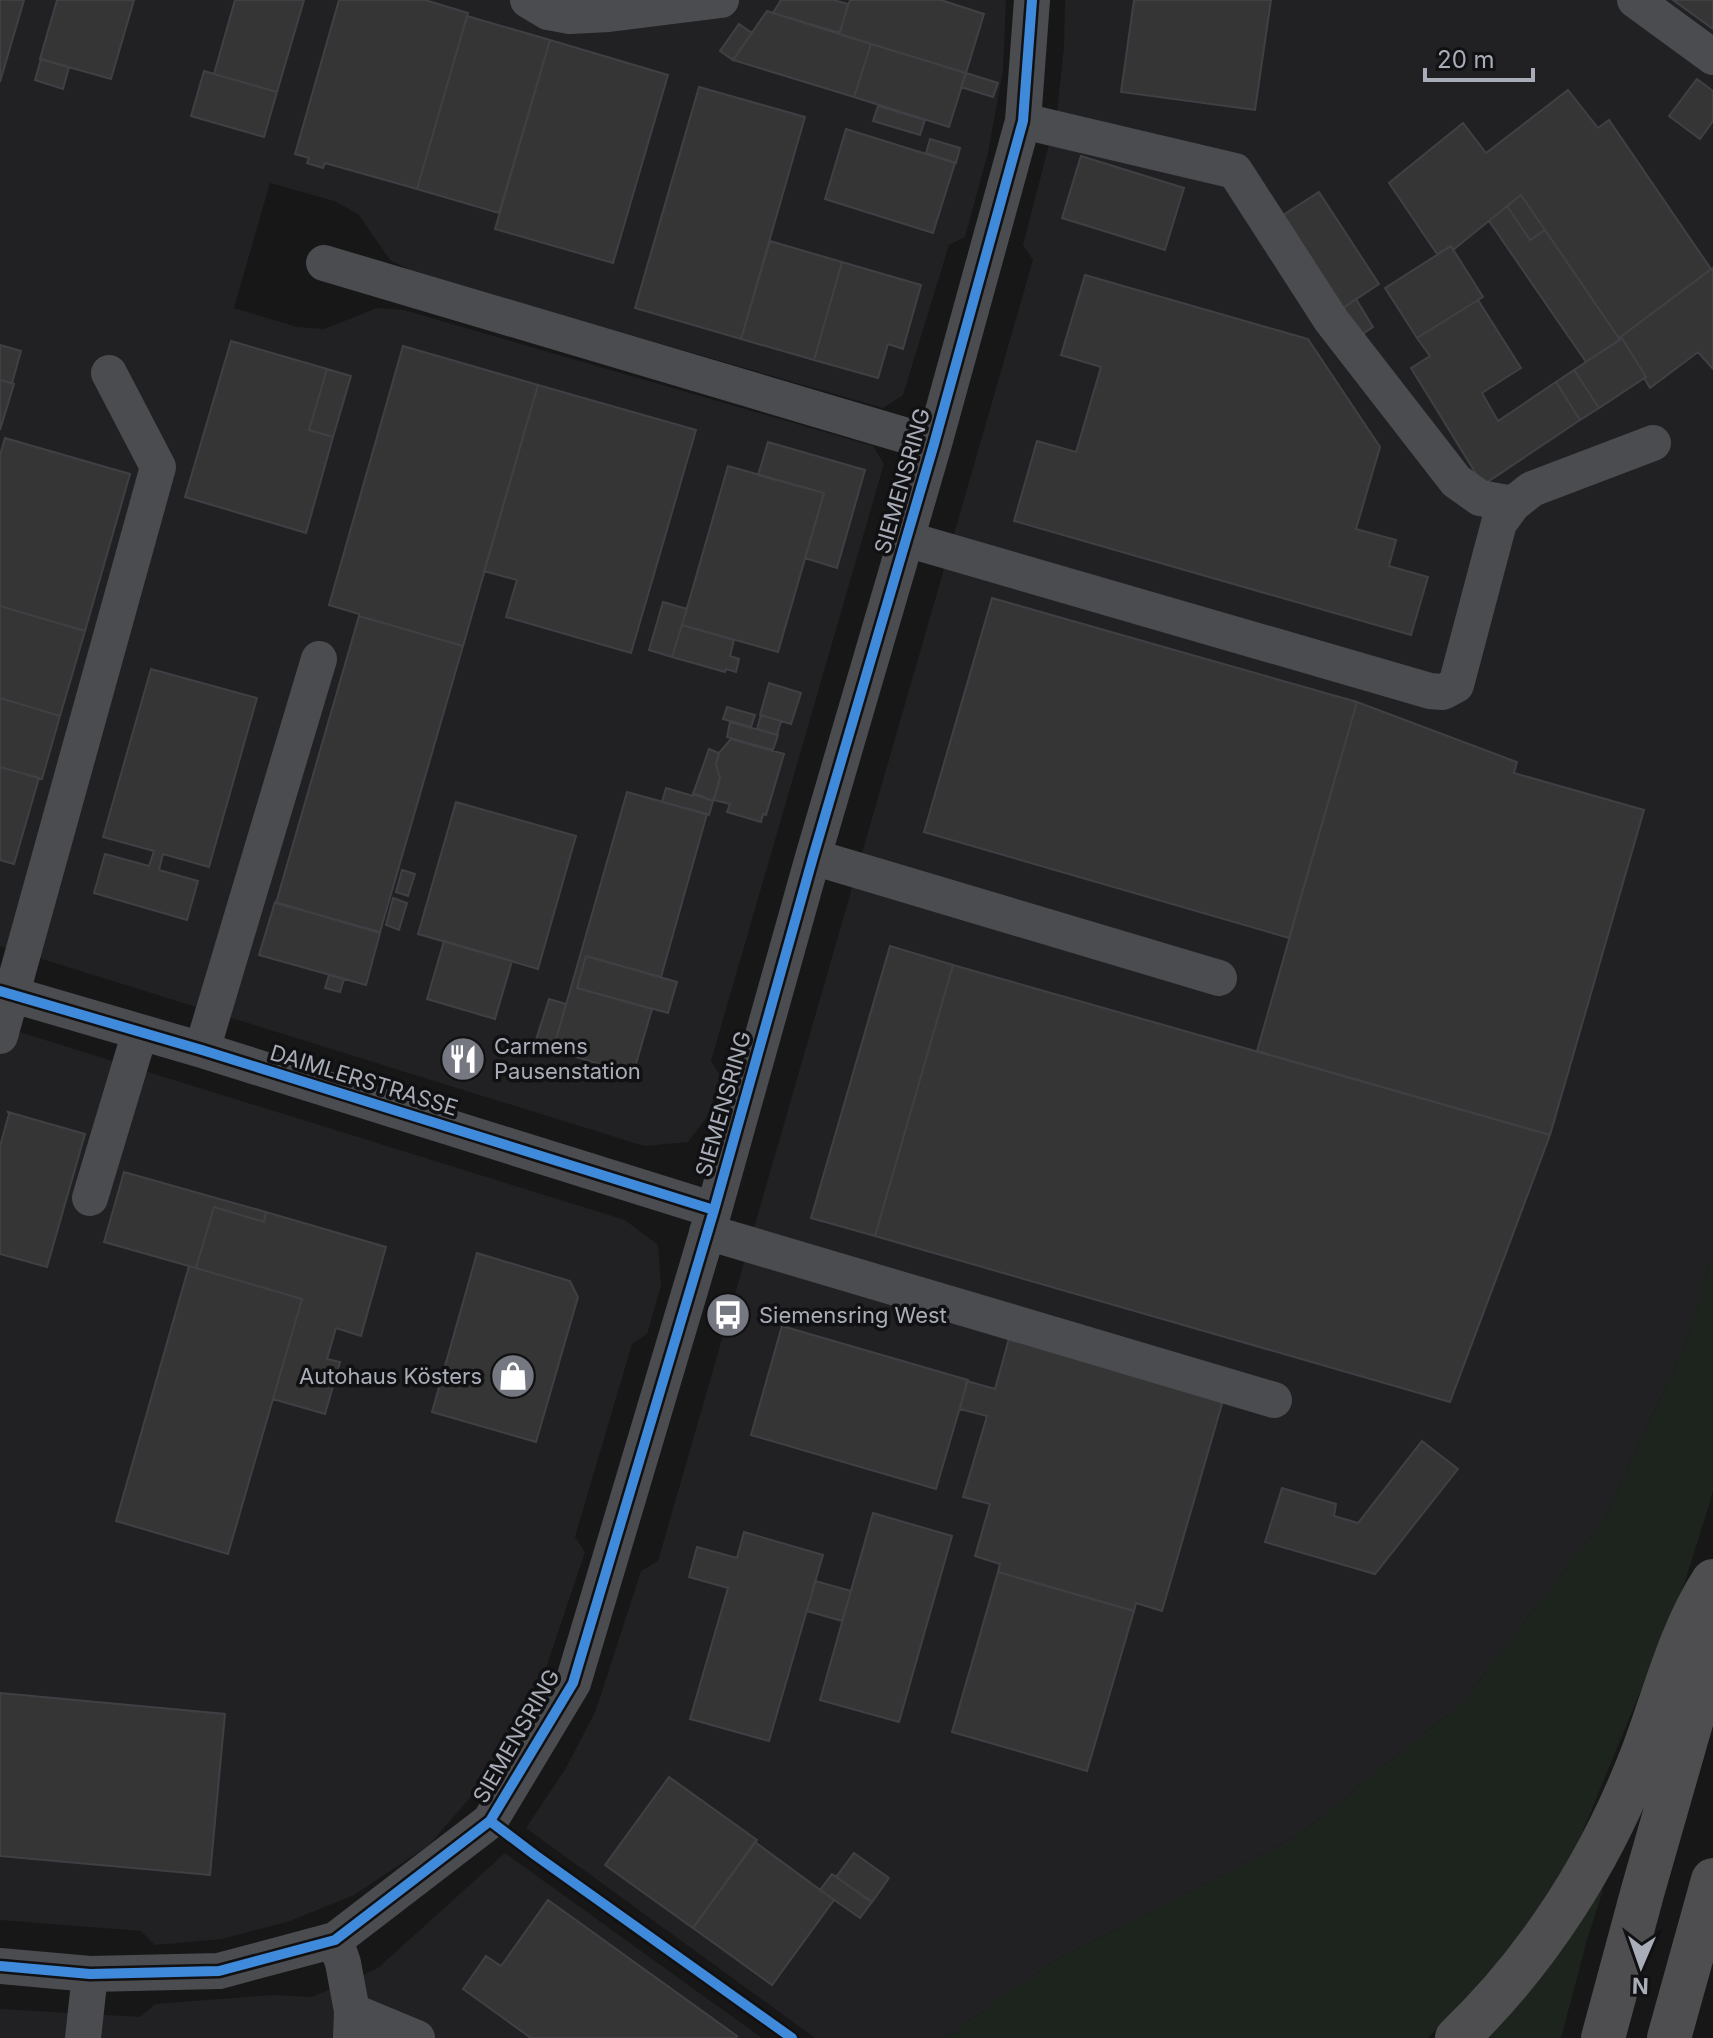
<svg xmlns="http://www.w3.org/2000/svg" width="1713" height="2038" viewBox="0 0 1713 2038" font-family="Inter,sans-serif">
<rect width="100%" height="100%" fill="#171717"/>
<path fill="#212123" d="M0,0H1006L1003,71L988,153L965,237L949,245L903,395L883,408L416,273L390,260L358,214L334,201L270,183L234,308L297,327L324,329L377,308L404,310L873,446L884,464L711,1061L721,1077L710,1113L688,1142L644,1146L0,946Z
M1065,0H1713V1256L1682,1352L1605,1518L1463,1702L1299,1835L1054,1961L945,2038H815L526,1828L566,1768L596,1710L641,1571L658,1561L1033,260L1023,245L1057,114L1064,46Z
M0,1026L625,1220L658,1245L661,1286L647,1334L632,1344L575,1537L585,1552L544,1674L515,1737L489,1776L429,1845L354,1895L290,1921L222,1939L155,1945L141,1931L0,1920Z
M505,1853L762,2038H0V2009L140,2017L155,2004L273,1995L312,1997L378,1968Z"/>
<path fill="#1d241e" d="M1713,1256V1492L1683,1588L1559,1889L1470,1994L1428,2038H945L1054,1961L1299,1835L1463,1702L1605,1518L1682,1352Z
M1599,1887L1603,1890L1587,1940L1561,2038H1470Z"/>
<path fill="#353536" stroke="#3f4043" stroke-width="2" d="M0,0H24L0,82Z
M57,0H134L111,79L40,59Z
M235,0H304L277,92L214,74Z
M339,0H425L468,13L417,189L325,163L323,168L307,163L309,158L295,154Z
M781,0H833L848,4L840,33L773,13Z
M850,0H941L984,14L966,73L839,34Z
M1134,0H1271L1255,110L1121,92Z
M1673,0H1713V29Z
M767,11L871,44L854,97L733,60Z
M467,16L550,40L499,213L417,189Z
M739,24L752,33L733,60L720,51Z
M550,40L668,75L613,263L495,229Z
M871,44L966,73L949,127L854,97Z
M41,59L69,67L63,89L35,80Z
M204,71L277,92L264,137L191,116Z
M966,73L998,83L993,97L961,87Z
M1697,79L1713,91V121L1700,139L1669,116Z
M699,87L805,117L741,339L635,308Z
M1568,90L1598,128L1609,120L1711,269L1619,338L1521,195L1453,250L1451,246L1437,254L1389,183L1463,123L1486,153Z
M878,106L925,120L920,135L873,121Z
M846,129L955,163L933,233L825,199Z
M930,139L960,148L956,163L926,153Z
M1081,156L1184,188L1165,250L1062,218Z
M1319,192L1379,284L1343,308L1283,215Z
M1521,195L1545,230L1530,240L1507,206Z
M1507,206L1530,240L1545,230L1620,340L1586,362L1489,221Z
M770,241L842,262L814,360L741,339Z
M1451,246L1483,297L1417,338L1385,288Z
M842,262L921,285L903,349L888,344L878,378L814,360Z
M1713,268V369L1698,352L1650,388L1644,378L1646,377L1622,338L1620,340L1619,338Z
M1085,275L1308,339L1380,447L1356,529L1396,540L1389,566L1428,577L1411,635L1014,521L1037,441L1076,452L1101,367L1061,355Z
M1356,299L1373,327L1361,335L1343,308Z
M1478,300L1521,368L1482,393L1498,421L1556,382L1580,420L1483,485L1411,368L1430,356L1417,338Z
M1622,338L1646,377L1599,408L1574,370Z
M231,341L327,369L309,430L333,437L306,533L185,497Z
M0,345L21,351L12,383L0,380Z
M403,346L538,385L463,646L359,616V614L329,605Z
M327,369L351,376L333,437L309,430Z
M1574,370L1599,408L1580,420L1556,382Z
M0,380L14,384L0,430Z
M538,385L696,430L631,653L506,617L517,580L484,571Z
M5,438L130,474L85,631L0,606V455Z
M768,442L865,470L837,568L805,558L824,493L758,475Z
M728,466L824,493L778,652L682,625Z
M992,598L1357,702L1289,938L924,832Z
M663,602L687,609L672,657L649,650Z
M0,606L85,631L60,716L0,698Z
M359,616L463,646L380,932L276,903Z
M682,625L734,640L730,656L739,659L736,672L726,669L725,672L672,657Z
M151,669L257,698L209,867L163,854L159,870L198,881L187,920L94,893L105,854L149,866L154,851L103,837Z
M769,683L801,693L791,724L760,715Z
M0,698L60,716L42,779L0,767Z
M1357,702L1517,762L1514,773L1644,810L1550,1135L1257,1051Z
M727,707L755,715L751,727L723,719Z
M761,715L781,721L777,735L757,729Z
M730,722L778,735L773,750L727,737Z
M731,739L784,754L766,815L763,814L761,822L727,812L730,804L714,800L720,778L716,765L719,753Z
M709,749L719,753L716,765L720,778L713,801L693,794Z
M0,767L39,778L14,864L0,860Z
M666,788L693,796V794L699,795L713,801L709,815L662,802Z
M627,792L707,814L661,977L586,956L577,988L652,1009L633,1074L553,1050Z
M456,802L576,836L538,969L418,934Z
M402,870L415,874L408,896L396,892Z
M393,898L407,903L399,930L386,925Z
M275,902L380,933L366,985L259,955Z
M444,941L512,961L495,1019L427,999Z
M890,946L953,965L875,1236L811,1218Z
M586,956L677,982L668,1013L577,988Z
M953,965L1550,1135L1450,1402L875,1236Z
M329,975L344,979L340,992L325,988Z
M549,999L566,1004L553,1050L534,1046Z
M8,1112L85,1134L47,1267L0,1254V1146L9,1114Z
M124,1172L266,1212L264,1222L214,1207L196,1268L104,1242Z
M214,1207L264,1222L266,1212L386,1247L361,1336L336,1328L327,1359L340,1362L325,1414L273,1399L302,1299L196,1268Z
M477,1253L570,1281L578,1297L536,1442L432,1412Z
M189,1266L302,1299L228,1554L116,1521Z
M782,1326L968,1380L936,1489L751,1435Z
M1010,1335L1224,1397L1162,1611L1136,1603L1134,1611L998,1572L1000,1564L975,1556L990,1504L963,1497L987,1416L960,1409L967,1381L995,1389Z
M1422,1441L1458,1469L1375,1574L1265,1542L1282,1488L1336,1504L1334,1516L1358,1523Z
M873,1513L952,1536L899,1722L820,1700Z
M744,1532L823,1555L769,1741L690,1719L728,1588L689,1577L697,1547L737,1558Z
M998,1572L1134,1611L1087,1771L952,1732Z
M815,1581L851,1591L842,1621L807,1611Z
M0,1693L225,1714L210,1875L0,1856Z
M669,1777L757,1840L693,1928L605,1865Z
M755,1842L834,1900L772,1985L693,1928Z
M854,1853L889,1878L872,1902L836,1877Z
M832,1874L872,1902L860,1918L820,1890Z
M548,1900L737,2036L736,2038H531L463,1989L486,1956L501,1966Z"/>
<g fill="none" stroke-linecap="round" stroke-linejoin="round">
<path stroke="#4b4c50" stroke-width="36" d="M528,0L548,12L570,16L609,14L721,0
M1635,0L1713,57
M1023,121L1235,171L1331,320L1456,481L1480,498L1513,504
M324,263L934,444
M906,539L1430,691L1443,692L1456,685L1499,523L1513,504L1532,489L1653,443
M813,857L1219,978
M0,991L202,1050L714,1210
M0,1036L158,467L109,373
M202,1050L319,659
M90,1198L140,1032
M707,1232L1274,1400
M335,1940L343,1963L352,2011L351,2038
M0,1966L90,1974L219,1971L335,1940L490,1821L573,1683L714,1210L813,857L934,444L1023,121L1032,0
M352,2011L417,2038
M83,2038L90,1974"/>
<path stroke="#4e4e51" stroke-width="44" d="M1457,2038C1539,1959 1601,1861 1642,1755C1664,1697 1679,1634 1713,1581
M1603,2038L1643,1890L1713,1646
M1669,2038L1713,1880"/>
<g stroke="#111113" stroke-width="15">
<path id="cycleway" d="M0,991L202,1050L714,1210
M490,1821L535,1855L792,2038
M0,1966L90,1974L219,1971L335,1940L490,1821L573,1683L714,1210L813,857L934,444L1023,121L1032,0"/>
</g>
<use href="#cycleway" stroke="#408adc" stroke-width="10"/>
</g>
<defs>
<g id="restaurant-disc" transform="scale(2.3)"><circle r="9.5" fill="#757880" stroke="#111113"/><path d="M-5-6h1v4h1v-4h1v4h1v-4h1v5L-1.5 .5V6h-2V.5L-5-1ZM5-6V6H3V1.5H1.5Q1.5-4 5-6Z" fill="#fff"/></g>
<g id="bus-disc" transform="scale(2.3)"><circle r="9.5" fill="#757880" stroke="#111113"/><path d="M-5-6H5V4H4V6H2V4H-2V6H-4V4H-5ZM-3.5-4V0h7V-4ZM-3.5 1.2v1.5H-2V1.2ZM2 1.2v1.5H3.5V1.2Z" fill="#fff"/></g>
<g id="shop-disc" transform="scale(2.3)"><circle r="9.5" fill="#757880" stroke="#111113"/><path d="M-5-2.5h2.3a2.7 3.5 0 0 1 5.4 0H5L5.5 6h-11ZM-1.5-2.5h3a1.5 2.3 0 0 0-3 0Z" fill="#fff"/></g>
</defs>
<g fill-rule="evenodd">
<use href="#restaurant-disc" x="463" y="1059"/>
<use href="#bus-disc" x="728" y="1315"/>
<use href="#shop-disc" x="513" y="1376"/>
</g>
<g text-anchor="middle" stroke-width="7" stroke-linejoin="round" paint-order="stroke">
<g font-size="22" fill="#a8adb8" stroke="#111113">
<text transform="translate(902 481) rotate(-74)" y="8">SIEMENSRING</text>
<text transform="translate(364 1080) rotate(17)" y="8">DAIMLERSTRASSE</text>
<text transform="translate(723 1104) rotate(-74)" y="8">SIEMENSRING</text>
<text transform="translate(516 1736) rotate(-60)" y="8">SIEMENSRING</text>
</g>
<g font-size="22" fill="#a8adb8" stroke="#111113" text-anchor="start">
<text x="494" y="1054">Carmens<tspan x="494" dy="25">Pausenstation</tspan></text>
<text x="759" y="1323">Siemensring West</text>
<text x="482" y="1384" text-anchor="end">Autohaus Kösters</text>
</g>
</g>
<g transform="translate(1641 1966) rotate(182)" stroke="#111113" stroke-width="6" paint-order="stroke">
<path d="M0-6L14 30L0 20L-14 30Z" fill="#a8adb8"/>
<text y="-12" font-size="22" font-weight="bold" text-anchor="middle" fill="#a8adb8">N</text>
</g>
<path d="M1425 68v12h108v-12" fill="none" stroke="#a8adb8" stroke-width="4"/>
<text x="1437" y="68" font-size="24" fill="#a8adb8" stroke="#111113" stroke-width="6" paint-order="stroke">20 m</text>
</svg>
